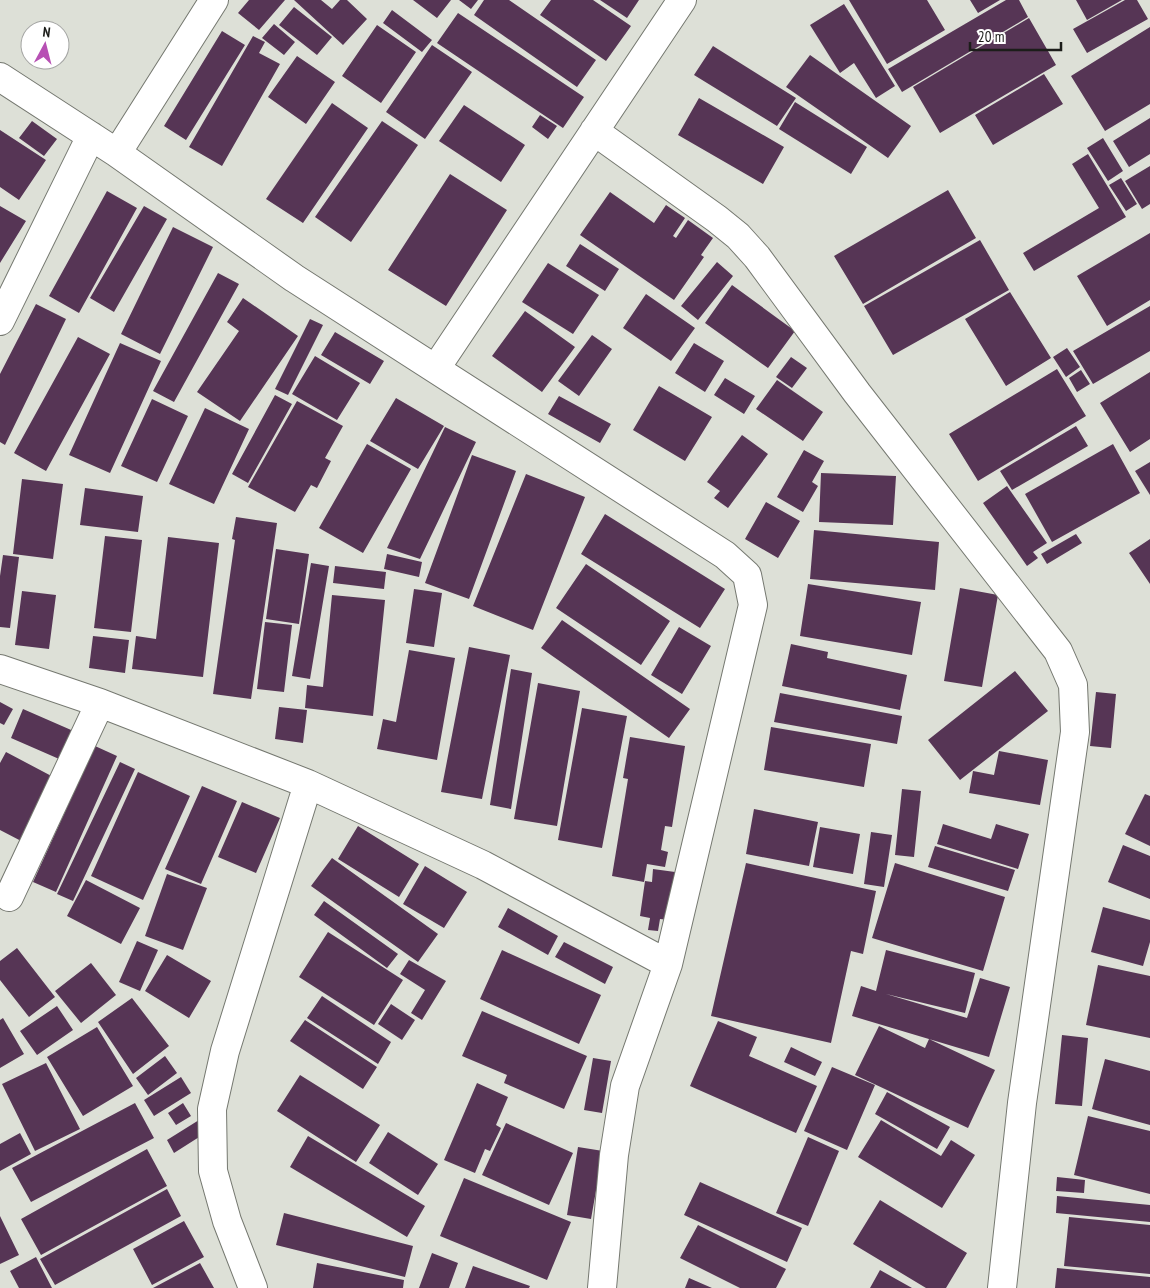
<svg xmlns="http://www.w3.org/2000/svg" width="1150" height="1288" viewBox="0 0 1150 1288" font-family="'PT Sans Narrow',sans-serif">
<rect width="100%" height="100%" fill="#dde0d7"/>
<path fill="#563555" d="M249,0H285L259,30L238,13Z
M294,0H321L332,9L340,0H347L367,19L343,45Z
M413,0H451L437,18Z
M459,0H478L471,9Z
M484,0H509L596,60L577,87L474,15Z
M551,0H593L631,26L606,61L540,15Z
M600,0H639L627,18Z
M849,0H927L945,30L887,64Z
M970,0H1000L978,13Z
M1006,0H1019L1028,17L902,92L888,69Z
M1076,0H1122L1087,20Z
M1125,0H1137L1148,19L1087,53L1073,29Z
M844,4L895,86L876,98L854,63L840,73L810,25Z
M294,7L332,37L317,55L279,25Z
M392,10L432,40L422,52L383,23Z
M458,13L584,97L563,128L437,43Z
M1029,18L1056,65L940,133L913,87Z
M274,24L295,42L284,55L262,38Z
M377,25L416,52L381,103L342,76Z
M1150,27V104L1105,131L1071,76Z
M222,31L245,45L186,140L164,126Z
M253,36L265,42L259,53L280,64L222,166L189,147Z
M432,45L472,72L425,139L386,112Z
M713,46L796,98L777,126L694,75Z
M810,55L911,126L888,158L786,87Z
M297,56L335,82L306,124L268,97Z
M1044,74L1063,104L993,145L975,115Z
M699,98L784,147L763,184L678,135Z
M795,102L867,147L851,174L779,129Z
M332,103L368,128L303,223L266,199Z
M464,105L525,145L501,182L439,141Z
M540,115L557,126L548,139L532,127Z
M1150,118V154L1129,167L1113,141Z
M32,121L57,139L44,156L19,138Z
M382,121L418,145L351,242L315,217Z
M0,130L46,160L19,200L0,187Z
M1103,138L1123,171L1108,181L1087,148Z
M1088,154L1126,217L1034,271L1023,253L1099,208L1072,164Z
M1150,166V204L1142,209L1125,181Z
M450,174L507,210L446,306L388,270Z
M1121,178L1137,204L1126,211L1109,185Z
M948,190L976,238L863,304L834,256Z
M107,191L137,208L79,313L49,296Z
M610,192L654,223L666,205L685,218L673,236L676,238L688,220L713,238L701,255L704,257L674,300L580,235Z
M0,206L26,221L0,263Z
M144,206L167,219L114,312L90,298Z
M173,227L213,247L160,354L121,334Z
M1150,233V300L1107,326L1077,276Z
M980,240L1009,290L893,355L864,306Z
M580,244L619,269L605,291L566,266Z
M717,262L733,276L698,320L681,306Z
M548,263L599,295L573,334L522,302Z
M218,273L239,284L174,402L153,391Z
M732,285L795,331L768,368L705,323Z
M1010,292L1051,358L1006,386L965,319Z
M646,294L695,328L671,361L623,328Z
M243,298L298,336L240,421L197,392L239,331L227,322Z
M36,304L66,319L5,445L0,442V374Z
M1150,306V351L1093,384L1073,351Z
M525,311L575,347L542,392L492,356Z
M310,319L323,325L288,395L275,389Z
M335,332L384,361L370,384L321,355Z
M592,335L612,349L579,396L558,381Z
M78,337L110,354L46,471L14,453Z
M120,343L161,361L110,473L69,455Z
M694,343L724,361L705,392L675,373Z
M1067,348L1080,367L1066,377L1053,357Z
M315,356L360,383L337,420L292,394Z
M791,357L807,368L792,388L776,377Z
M1057,369L1086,416L978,481L949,434Z
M1081,370L1090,384L1077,392L1069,378Z
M1150,372V439L1130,452L1100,403Z
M725,378L755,396L744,414L714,395Z
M777,380L823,412L803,441L756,409Z
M659,386L712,417L685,461L633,430Z
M275,395L292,404L248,483L232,474Z
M559,396L611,424L600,443L548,414Z
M396,398L444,426L418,469L370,441Z
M152,399L188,416L157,482L121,466Z
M297,401L343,426L325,458L331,461L317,488L311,485L295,512L248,487Z
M205,408L249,429L214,504L169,484Z
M1076,426L1088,446L1012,490L1000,471Z
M445,427L476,442L420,559L387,548Z
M742,435L768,454L728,508L714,498L720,491L707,482Z
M367,444L411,469L363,553L319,528Z
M1113,444L1140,493L1052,542L1025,494Z
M804,450L824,461L812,482L818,486L803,512L777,497Z
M472,455L516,471L469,599L425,583Z
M1150,462V495L1135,471Z
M821,473L896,476L893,525L819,522Z
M526,474L585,497L533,630L473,606Z
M22,479L63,484L53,559L13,554Z
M1007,486L1047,543L1033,552L1038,558L1027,566L983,503Z
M85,488L143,496L138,532L80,525Z
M766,502L800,521L778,558L745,539Z
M605,514L725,589L700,628L581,554Z
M236,517L277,523L251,699L213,694L235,540L232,539Z
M814,530L939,542L935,590L810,579Z
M1076,534L1082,543L1047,564L1041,554Z
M105,536L142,540L131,632L94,628Z
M168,537L219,543L203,677L132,669L136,636L156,639Z
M1150,539V584L1129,553Z
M276,549L309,554L299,624L266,619Z
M387,554L422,562L419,577L384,569Z
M3,555L19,557L10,628L0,627V576Z
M311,563L329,566L310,679L292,676Z
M586,564L670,621L641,665L556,608Z
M335,566L386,572L384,589L333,583Z
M808,584L921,602L912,655L800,636Z
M960,588L998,595L982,687L944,681Z
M414,589L442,593L434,647L406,643Z
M22,591L56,595L49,649L15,645Z
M332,595L385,600L373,716L305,708L307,685L323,687Z
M562,620L690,709L669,738L541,648Z
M265,622L292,625L284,692L257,689Z
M679,627L711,646L682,694L651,675Z
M93,636L129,640L125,673L89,668Z
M791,644L828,652L827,658L907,675L900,710L782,686Z
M469,647L510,655L482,799L441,792Z
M409,650L455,658L437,760L377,749L383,719L396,722Z
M511,669L532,673L511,809L490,805Z
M1015,671L1048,711L960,780L928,740Z
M538,683L580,691L557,826L514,819Z
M1096,692L1116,694L1111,748L1090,746Z
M780,693L902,716L897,744L774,722Z
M0,702L13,709L4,725L0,723Z
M279,707L307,710L303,743L275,739Z
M582,708L627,716L602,848L558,840Z
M23,709L78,733L66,762L11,738Z
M771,727L871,744L864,787L764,770Z
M630,737L685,746L672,827L665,826L661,850L668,852L665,867L647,864L644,882L612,876L628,779L623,778Z
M95,746L117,756L56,892L33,882Z
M999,751L1048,760L1040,805L969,793L973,771L994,775Z
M6,752L59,780L25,843L0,830V763Z
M120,762L135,769L73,901L57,894Z
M138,772L190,796L143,900L91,876Z
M202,786L237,801L201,884L165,869Z
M902,789L921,791L914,857L895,855Z
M1145,794L1150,796V846L1125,834Z
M242,802L280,818L256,873L218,857Z
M754,809L818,822L809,866L746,854Z
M943,824L991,839L996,824L1029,834L1018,869L937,844Z
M358,826L419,864L399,897L338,859Z
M820,827L860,834L853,874L813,867Z
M871,832L892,835L884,887L864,884Z
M1123,845L1150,856V899L1108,882Z
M935,846L1015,870L1008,891L928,867Z
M332,858L438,934L418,962L311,886Z
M746,863L876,891L863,954L851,951L831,1043L711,1016Z
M895,863L1005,897L983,971L872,938Z
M425,866L467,892L444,928L403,904Z
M653,869L675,872L669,920L660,919L658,931L648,930L650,918L640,916L645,881L652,882Z
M167,874L207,888L183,950L145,936Z
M86,880L140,908L121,944L67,916Z
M324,901L398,954L387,968L314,915Z
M1103,907L1150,920V942L1143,966L1091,952Z
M508,908L558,936L548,955L498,927Z
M328,932L403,980L374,1025L299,977Z
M137,941L158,950L140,991L119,982Z
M564,942L613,967L605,984L555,957Z
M17,948L55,997L29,1017L0,980V961Z
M502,950L601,995L579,1044L480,999Z
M886,950L975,973L965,1013L886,994L967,1018L980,978L1010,987L989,1057L852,1016L861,986L876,991Z
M167,955L211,981L189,1018L145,991Z
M409,960L446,981L422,1020L411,1013L425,990L400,974Z
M91,963L116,995L81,1023L55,991Z
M1098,965L1150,976V1038L1086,1025Z
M322,996L391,1042L378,1064L307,1018Z
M132,998L169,1046L133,1074L98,1022Z
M391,1004L415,1020L402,1040L378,1024Z
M57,1006L73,1030L37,1055L20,1031Z
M482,1011L587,1056L564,1109L504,1083L507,1075L462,1056Z
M3,1018L24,1054L0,1068V1020Z
M305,1020L377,1067L363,1089L290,1041Z
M718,1021L757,1037L749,1056L817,1086L796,1133L690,1086Z
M879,1026L925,1048L929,1039L995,1070L968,1128L855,1075Z
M97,1027L133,1086L83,1116L47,1057Z
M1062,1035L1088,1038L1082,1106L1055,1104Z
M791,1047L822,1062L815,1076L784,1062Z
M165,1056L177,1073L148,1095L136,1078Z
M593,1058L611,1061L602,1113L584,1110Z
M1105,1059L1150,1071V1125L1092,1109Z
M46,1063L80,1129L35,1151L2,1084Z
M832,1067L875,1085L847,1150L804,1131Z
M300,1075L380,1125L356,1162L277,1111Z
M181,1077L191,1093L154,1116L144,1100Z
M477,1083L508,1097L496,1125L501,1128L490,1151L485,1149L475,1173L444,1160Z
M887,1092L950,1127L937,1149L875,1114Z
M135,1103L154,1138L31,1202L12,1168Z
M183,1103L191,1116L176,1125L168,1113Z
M1088,1116L1150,1131V1194L1074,1175Z
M199,1120L207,1132L174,1153L167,1140Z
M881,1120L941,1156L951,1140L975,1155L942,1208L858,1157Z
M506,1123L573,1153L549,1205L482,1175Z
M388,1132L438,1164L418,1195L369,1163Z
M20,1133L31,1154L0,1171V1144Z
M308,1136L425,1206L407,1237L290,1167Z
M808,1137L839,1151L808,1226L776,1213Z
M578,1147L603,1151L591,1219L567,1215Z
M147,1149L167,1186L41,1255L21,1219Z
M1057,1177L1085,1180L1084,1193L1056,1191Z
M464,1178L571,1222L547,1280L440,1236Z
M700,1182L802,1228L787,1262L684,1215Z
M167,1189L181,1216L55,1285L40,1259Z
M1057,1196L1150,1205V1222L1056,1213Z
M880,1200L967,1253L946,1288H926L853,1244Z
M284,1213L413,1246L405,1277L276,1245Z
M0,1216L19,1255L0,1264Z
M1069,1217L1150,1225V1274L1064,1266Z
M184,1221L204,1257L152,1285L133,1249Z
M698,1225L786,1269L776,1288H740L680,1258Z
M432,1253L458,1263L449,1288H419Z
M36,1257L52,1288H19L10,1271Z
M200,1263L214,1288H153Z
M317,1263L404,1280L403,1288H313Z
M473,1266L530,1286L529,1288H465Z
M1057,1268L1150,1277V1288H1055Z
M880,1270L912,1288H870Z
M689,1278L712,1288H685Z"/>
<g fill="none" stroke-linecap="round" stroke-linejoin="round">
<g stroke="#757870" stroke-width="30">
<path id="minor" d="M0,77L117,153L294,278L725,555L747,575L753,605L668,964L625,1086L614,1155L602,1288
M594,131L717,219L738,236L757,257L857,393L1058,651L1073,685L1075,732L1022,1103L1002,1288
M117,153L214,0
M0,321L91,136
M436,368L682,0
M0,669L100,703L308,784L483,865L668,964
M9,897L100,703
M253,1288L227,1221L213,1171L212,1109L225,1051L308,784"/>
</g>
<use href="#minor" stroke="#fff" stroke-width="28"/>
</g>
<g transform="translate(45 45) rotate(7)"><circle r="24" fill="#ffffff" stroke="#a4a5a3"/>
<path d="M0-4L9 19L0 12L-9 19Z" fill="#b750b4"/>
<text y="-8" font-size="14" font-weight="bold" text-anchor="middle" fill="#1c1d1a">N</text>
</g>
<path d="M970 42v8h91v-8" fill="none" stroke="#1c1d1a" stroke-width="2.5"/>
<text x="978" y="42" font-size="15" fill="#1c1d1a" stroke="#ffffff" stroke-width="4" paint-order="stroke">20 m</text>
</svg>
